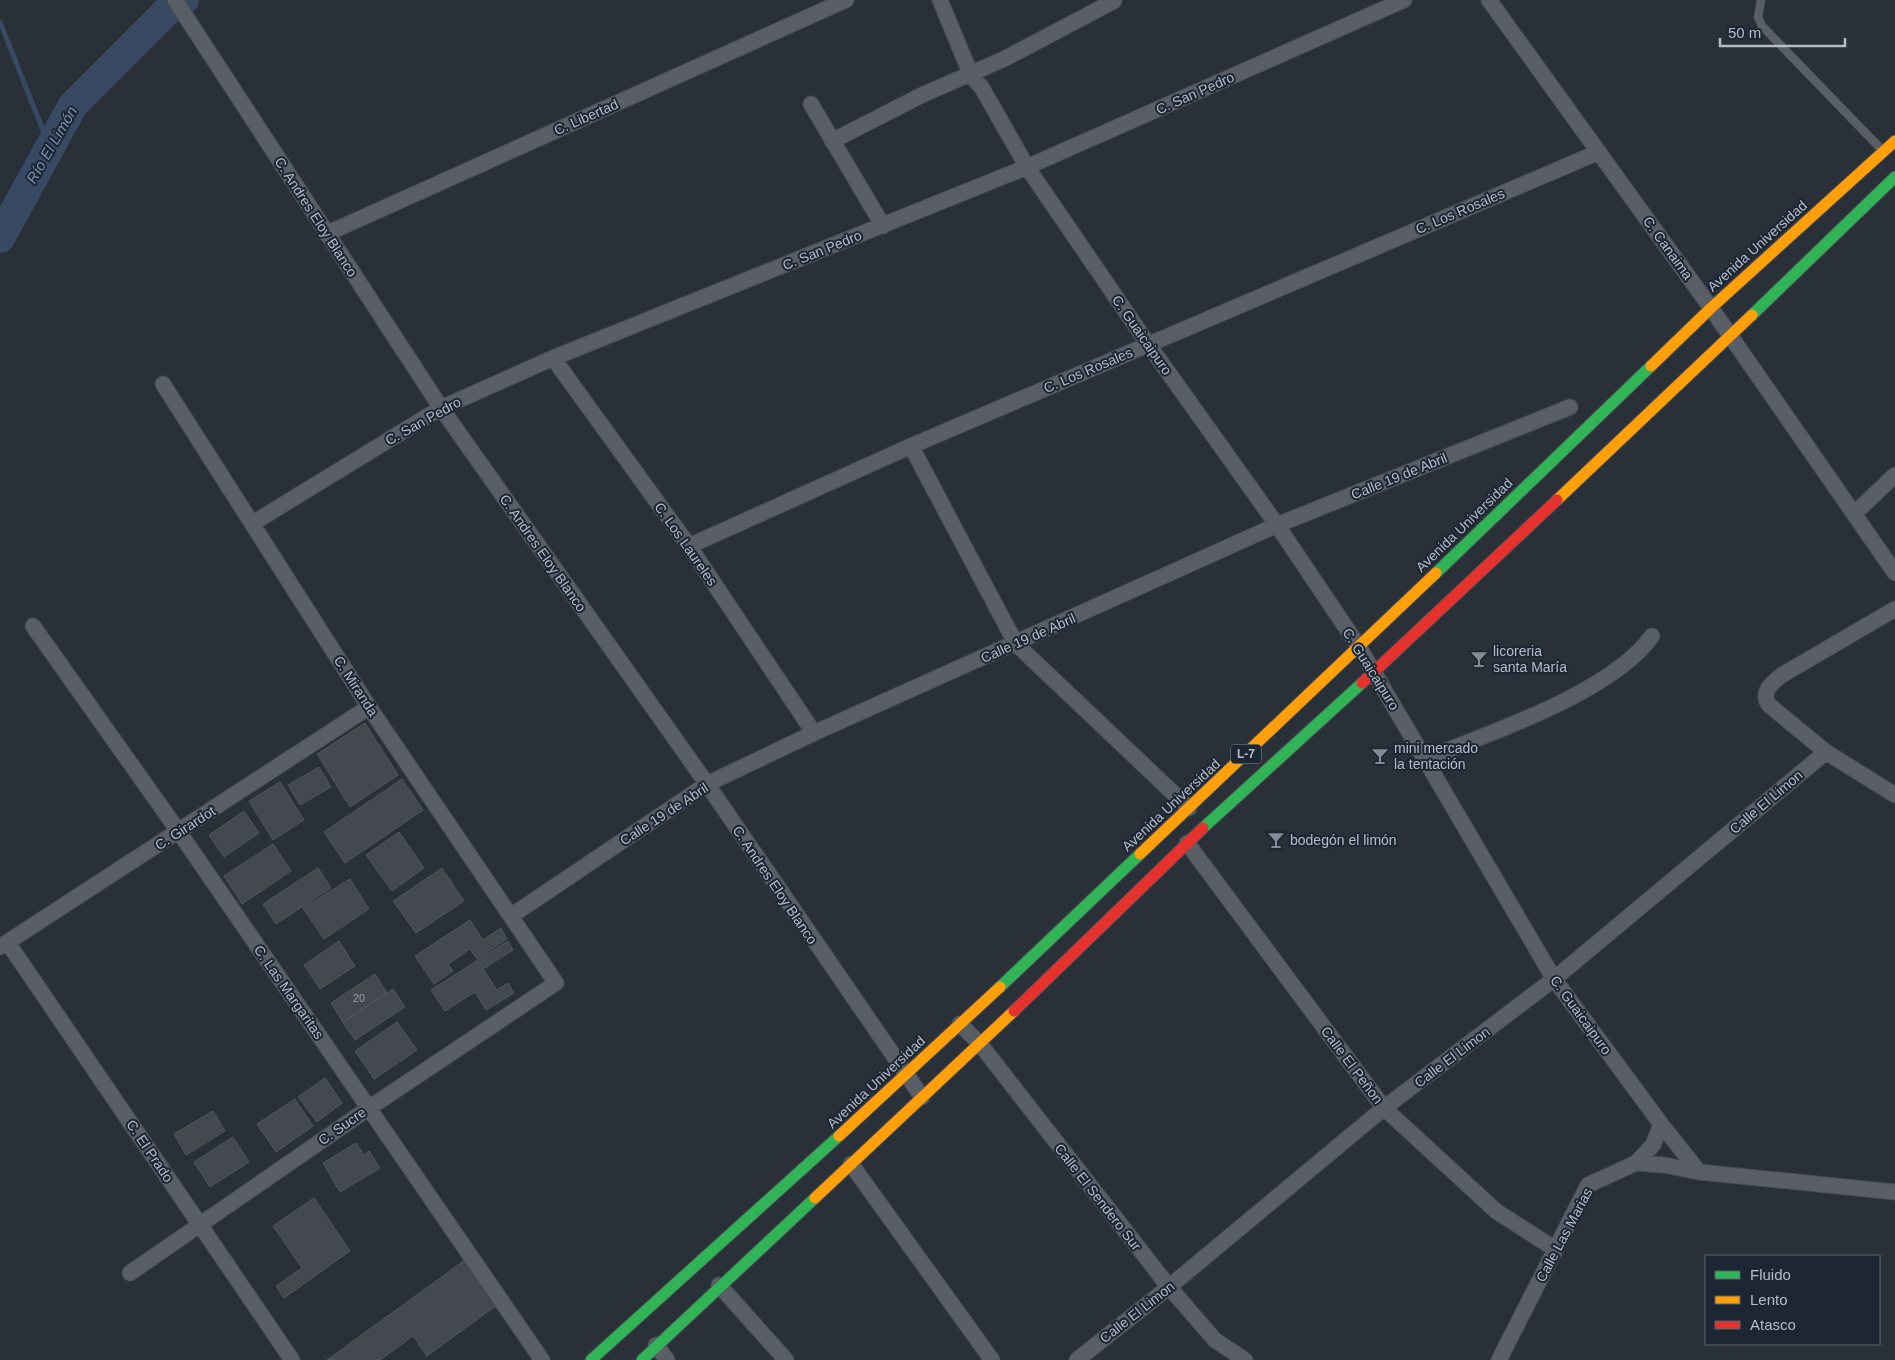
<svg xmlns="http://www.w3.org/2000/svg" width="1895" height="1360" viewBox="0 0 1895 1360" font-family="Arial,sans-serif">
<rect width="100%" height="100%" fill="#2a3038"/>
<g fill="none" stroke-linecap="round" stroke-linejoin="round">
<path stroke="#384963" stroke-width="5" d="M0,22L50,148"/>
<path stroke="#384963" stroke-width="30" d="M0,238L73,105L166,12L184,0"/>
</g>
<path fill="#444950" stroke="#52575f" d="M365,723L398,775L350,807L317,754Z
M319,767L331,787L300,805L288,785Z
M402,779L423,810L345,863L324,832Z
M280,782L304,820L273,840L249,801Z
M244,811L259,833L224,857L209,835Z
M399,832L424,868L392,891L366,855Z
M273,844L291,871L242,904L224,876Z
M318,868L331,888L276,924L263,904Z
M442,868L464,901L416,933L393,901Z
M350,879L369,909L324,939L303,908Z
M470,920L483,940L501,928L507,939L477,959L470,949L448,964L453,971L434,984L415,956Z
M339,941L355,966L320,989L304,965Z
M508,941L513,950L483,969L497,990L508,983L514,993L486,1010L475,992L445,1011L431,990Z
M375,974L387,993L343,1022L331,1003Z
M393,989L405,1007L355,1040L343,1023Z
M397,1022L417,1050L374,1079L355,1051Z
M325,1078L342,1103L317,1122L298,1097Z
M295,1099L313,1126L276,1152L257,1124Z
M213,1111L225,1131L186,1155L174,1134Z
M233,1137L249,1162L210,1187L194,1162Z
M356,1143L364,1155L369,1151L380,1168L340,1192L323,1163Z
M314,1198L350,1251L284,1298L276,1286L302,1268L273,1226Z
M465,1260L497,1305L427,1356L413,1336L380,1360H327Z"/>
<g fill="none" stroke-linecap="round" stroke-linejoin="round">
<g stroke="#484c53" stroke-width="9">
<path id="lane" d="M1761,0L1758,17L1762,26L1882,150"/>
</g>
<g stroke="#484c53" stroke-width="17">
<path id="street" d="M175,0L441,408L707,784L922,1097
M940,0L971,75L982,88L1027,167L1148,344L1277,525L1359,647L1554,979L1661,1124L1699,1172L1895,1192
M1489,0L1711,308L1895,573
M811,104L883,226
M832,141L922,95L1004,59L1114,1
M326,234L846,0
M553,358L689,546L814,733
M911,446L1016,644L1189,808
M1854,514L1895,475
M253,523L441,408L553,358L1027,167L1404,0
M689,546L911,446L1599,152
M1895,609L1782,675C1772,683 1760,692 1769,705L1826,752L1895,795
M33,626L179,832L542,1360
M1425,759C1490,733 1611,693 1652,636
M1187,843L1384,1108L1496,1211L1555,1249
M511,916L707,784L814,733L1277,525L1570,407
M8,943L292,1360
M0,947L369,707
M960,1024L980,1044L1169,1287L1215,1340L1245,1360
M1636,1163L1653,1145L1661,1124
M851,1164L992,1360
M130,1273L369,1108L556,983L369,707L163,384
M719,1285L786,1360
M656,1345L667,1360
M1077,1360L1169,1287L1384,1108L1554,979L1826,752
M1499,1360L1588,1185L1636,1163L1664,1165L1699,1172"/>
</g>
<g stroke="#484c55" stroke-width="13">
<path id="fast" d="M1752,315L1895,177
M1436,573L1651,366
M1203,828L1362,683
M1000,987L1140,854
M591,1360L839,1136
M642,1360L815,1198"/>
</g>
<g stroke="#484c55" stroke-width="13">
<path id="slow" d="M1651,366L1711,308L1895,141
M1557,500L1752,315
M1140,854L1436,573
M839,1136L1000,987
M815,1198L1014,1011"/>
</g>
<g stroke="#484c55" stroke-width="13">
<path id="jam" d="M1362,683L1557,500
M1014,1011L1203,828"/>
</g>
<use href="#lane" stroke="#5a5e66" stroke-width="8"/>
<use href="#street" stroke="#5a5e66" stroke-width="15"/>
<use href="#fast" stroke="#30b455" stroke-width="11"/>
<use href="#slow" stroke="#ff9f0a" stroke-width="11"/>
<use href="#jam" stroke="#e5322d" stroke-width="11"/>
</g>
<defs>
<g id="bar-bare" transform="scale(1.35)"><path d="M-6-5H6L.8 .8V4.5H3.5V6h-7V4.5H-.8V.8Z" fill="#848b96" stroke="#1d2633" stroke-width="2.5" paint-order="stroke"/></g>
</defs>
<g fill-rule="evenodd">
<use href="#bar-bare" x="1479" y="659"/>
<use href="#bar-bare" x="1380" y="756"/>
<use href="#bar-bare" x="1276" y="840"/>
</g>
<g text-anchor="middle" stroke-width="4" stroke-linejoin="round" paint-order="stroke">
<g font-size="11" fill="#989fab">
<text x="359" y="1002">20</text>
</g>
<rect fill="#1d2633" stroke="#878f9c" stroke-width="1" x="1231" y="744.5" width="30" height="19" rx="4"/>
<g font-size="12" font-weight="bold" fill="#b4bcc9">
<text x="1246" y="758">L-7</text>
</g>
<g font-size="14" fill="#b4bcc9" stroke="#1d2633">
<text transform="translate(1195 93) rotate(-24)" y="5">C. San Pedro</text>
<text transform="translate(586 117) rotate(-24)" y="5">C. Libertad</text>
<text transform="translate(1460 211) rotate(-23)" y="5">C. Los Rosales</text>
<text transform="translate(316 217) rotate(57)" y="5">C. Andres Eloy Blanco</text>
<text transform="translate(1757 246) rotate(-42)" y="5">Avenida Universidad</text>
<text transform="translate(1668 248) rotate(54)" y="5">C. Canaima</text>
<text transform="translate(822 250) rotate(-22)" y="5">C. San Pedro</text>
<text transform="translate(1142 335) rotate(55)" y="5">C. Guaicaipuro</text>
<text transform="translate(1088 370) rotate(-23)" y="5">C. Los Rosales</text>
<text transform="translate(423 421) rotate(-29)" y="5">C. San Pedro</text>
<text transform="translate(1399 476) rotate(-22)" y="5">Calle 19 de Abril</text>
<text transform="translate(1464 525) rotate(-44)" y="5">Avenida Universidad</text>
<text transform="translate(686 544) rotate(55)" y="5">C. Los Laureles</text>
<text transform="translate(543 553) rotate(55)" y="5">C. Andres Eloy Blanco</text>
<text transform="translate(1028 638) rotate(-24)" y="5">Calle 19 de Abril</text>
<text transform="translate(1371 669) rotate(58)" y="5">C. Guaicaipuro</text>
<text transform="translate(356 686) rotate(57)" y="5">C. Miranda</text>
<text transform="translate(1766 802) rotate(-40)" y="5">Calle El Limon</text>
<text transform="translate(1171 805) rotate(-43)" y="5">Avenida Universidad</text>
<text transform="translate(664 814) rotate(-33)" y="5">Calle 19 de Abril</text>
<text transform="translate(185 828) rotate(-33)" y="5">C. Girardot</text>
<text transform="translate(775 885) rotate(56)" y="5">C. Andres Eloy Blanco</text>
<text transform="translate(289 992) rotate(55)" y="5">C. Las Margaritas</text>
<text transform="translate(1581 1015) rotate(54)" y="5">C. Guaicaipuro</text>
<text transform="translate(1452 1057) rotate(-37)" y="5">Calle El Limon</text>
<text transform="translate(1352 1065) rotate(53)" y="5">Calle El Peñon</text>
<text transform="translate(876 1082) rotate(-43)" y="5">Avenida Universidad</text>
<text transform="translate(342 1126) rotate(-35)" y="5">C. Sucre</text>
<text transform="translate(150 1151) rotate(56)" y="5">C. El Prado</text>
<text transform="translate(1098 1197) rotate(52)" y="5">Calle El Sendero Sur</text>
<text transform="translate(1564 1235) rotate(-62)" y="5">Calle Las Marias</text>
<text transform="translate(1137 1312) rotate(-38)" y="5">Calle El Limon</text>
</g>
<g font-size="14" fill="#b4bcc9" stroke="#1d2633" text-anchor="start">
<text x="1493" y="656">licoreria<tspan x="1493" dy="16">santa María</tspan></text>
<text x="1394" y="753">mini mercado<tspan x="1394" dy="16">la tentación</tspan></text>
<text x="1290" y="845">bodegón el limón</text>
</g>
<g font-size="15" font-style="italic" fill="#7c92b1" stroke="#1d2633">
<text transform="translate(52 145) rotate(-60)" y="5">Río El Limón</text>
</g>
</g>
<rect x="1705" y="1255" width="175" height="90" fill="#1d2633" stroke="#59626f"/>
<rect x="1715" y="1271" width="25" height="8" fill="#30b455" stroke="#59626f"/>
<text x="1750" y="1280" font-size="15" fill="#b4bcc9">Fluido</text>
<rect x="1715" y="1296" width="25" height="8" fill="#ff9f0a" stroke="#59626f"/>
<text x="1750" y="1305" font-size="15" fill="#b4bcc9">Lento</text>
<rect x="1715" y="1321" width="25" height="8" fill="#e5322d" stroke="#59626f"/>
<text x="1750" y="1330" font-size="15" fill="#b4bcc9">Atasco</text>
<path d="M1720 38v8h125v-8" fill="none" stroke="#b4bcc9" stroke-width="2.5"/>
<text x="1728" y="38" font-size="15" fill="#b4bcc9" stroke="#1d2633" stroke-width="4" paint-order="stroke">50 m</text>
</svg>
